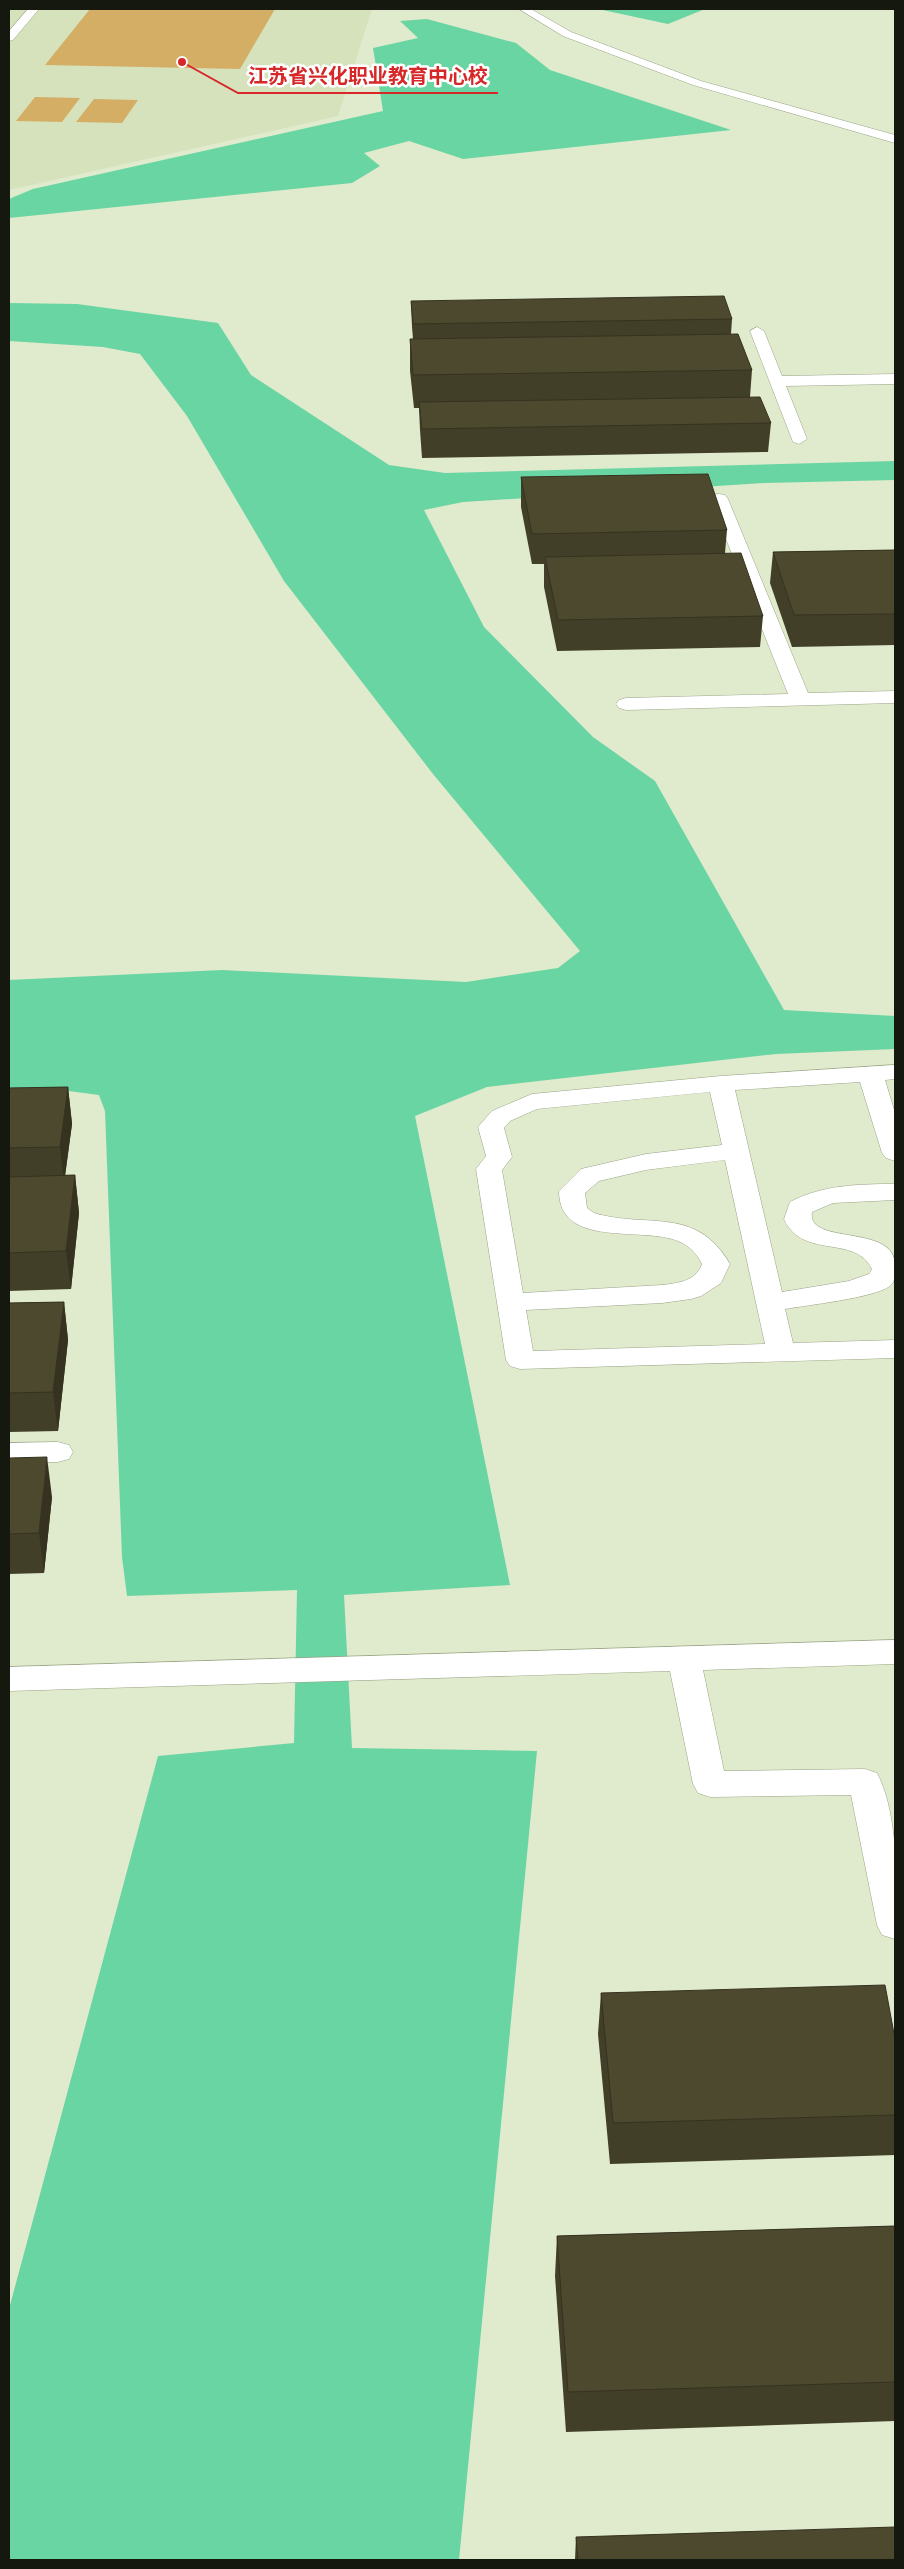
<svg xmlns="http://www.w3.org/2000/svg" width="904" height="2569" viewBox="0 0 904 2569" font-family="'Titillium Web','Noto Sans SC',sans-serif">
<rect width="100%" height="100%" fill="#e0eacc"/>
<path fill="#d6e2bc" d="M9,9H372L338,116L9,190Z"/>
<path fill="#d4ae65" d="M90,9H275L240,69L45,65Z
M35,97L80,98L62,122L16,121Z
M94,99L138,100L122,123L76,122Z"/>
<path fill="#69d5a3" d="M598,9H705L668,24Z
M427,19L516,43L550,70L731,130L463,159L409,141L364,153L380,166L352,183L9,218V199L33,189L383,111L373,48L418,38L400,21Z
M9,303L77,304L218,323L251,375L389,465L445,473L895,461V480L765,483L463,502L424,510L484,627L593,737L655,781L784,1010L895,1016V1049L776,1054L487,1087L415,1116L510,1585L344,1595L352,1748L537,1751L459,2560H9V2309L158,1756L294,1743L297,1590L127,1596L122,1557L105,1111L99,1095L61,1090H9V980L222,970L466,982L558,968L580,951L433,774L284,581L187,416L140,354L103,347L9,341Z"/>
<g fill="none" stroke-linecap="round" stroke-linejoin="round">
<g stroke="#99a386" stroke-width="1">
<path id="minor" d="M28,9H39L13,40L9,41V31Z
M519,9H531L571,32L701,81L895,135V143L693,85L563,36Z
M757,327L764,331L782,376L895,374V384L786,386L807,439L799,444L793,442L750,331Z
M719,494L725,495L728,499L808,693L895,691V703L626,710L619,708L616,704L619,700L626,698L788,694L710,499L713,495Z
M895,1065V1079L885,1080L895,1113V1161L886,1158L882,1153L860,1082L735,1090L782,1292L849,1281L869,1274L872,1269C856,1234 802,1260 784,1219L790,1202C822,1185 859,1184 895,1184V1200L833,1203L812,1212C806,1246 895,1223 895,1265C895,1272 896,1281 890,1286C874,1298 807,1305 785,1309L793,1343L895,1340V1358L520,1369L510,1366L506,1360L476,1169L486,1156L478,1127L492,1111L532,1094L721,1076ZM710,1092L722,1145L646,1154L581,1169L559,1191C559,1249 642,1226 678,1241C689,1245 697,1254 702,1264C696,1281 679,1283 662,1285L523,1293L502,1170L512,1157L504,1128L510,1121L537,1109ZM725,1160L765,1344L533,1351L526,1310L662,1303L691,1299L701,1296L721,1283L730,1264C696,1205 648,1229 594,1213L587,1208L585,1193L599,1181L646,1170Z
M58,1442L69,1445L73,1452L69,1459L58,1462L9,1463V1443Z
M895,1640V1664L703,1670L724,1771L865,1769L877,1773C899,1814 898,1894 895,1939L882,1935L877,1925L851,1795L710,1797L698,1793L693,1784L670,1671L9,1691V1667Z"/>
</g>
<use href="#minor" fill="#fff" fill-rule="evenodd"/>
</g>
<path fill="#413f28" d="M411,301L732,319L731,334L752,370L750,397L771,423L768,452L422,458L420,430L419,408H414L410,371V339H413L412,327Z
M521,477L727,530L725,553L763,616L760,647L557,651L544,587V564H532L521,507Z
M895,550V645L792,647L770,583L773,552Z
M68,1087L72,1124L65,1175H75L79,1213L71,1289L9,1291V1088Z
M64,1302L68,1340L58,1431L9,1432V1303Z
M9,1458L52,1497L44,1573L9,1574Z
M601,1993L895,2039V2155L610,2164L598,2034Z
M895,2226V2421L566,2432L555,2276L557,2236Z
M576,2537L895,2560H575Z"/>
<path fill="#353320" d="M68,1087L72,1124L64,1184L60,1147Z
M75,1175L79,1213L71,1289L66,1251Z
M64,1302L68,1340L58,1431L53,1392Z
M47,1457L52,1497L44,1573L39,1533Z"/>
<path fill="#4c492e" stroke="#353320" d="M724,296L732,319L413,324L411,301Z
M738,334L752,370L413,375L410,339Z
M760,397L771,423L422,429L419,402Z
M708,474L727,530L532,534L521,477Z
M895,550V614L794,615L773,552Z
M741,553L763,616L558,620L545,557Z
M68,1087L60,1147L9,1148V1088Z
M75,1175L66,1251L9,1253V1177Z
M64,1302L53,1392L9,1393V1303Z
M47,1457L39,1533L9,1534V1458Z
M885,1985L895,2039V2115L613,2123L601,1993Z
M895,2226V2382L568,2392L557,2236Z
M895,2527V2560H578L576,2537Z"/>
<path fill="none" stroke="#d62828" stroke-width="2" d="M182 62L238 93H498"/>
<circle fill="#d62828" stroke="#fff" stroke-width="2" cx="182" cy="62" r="5"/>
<g font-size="20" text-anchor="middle" font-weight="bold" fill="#d62828" stroke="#fff" stroke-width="5" stroke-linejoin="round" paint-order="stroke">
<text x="368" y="83">江苏省兴化职业教育中心校</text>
</g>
<rect width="904" height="2569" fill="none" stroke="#15180e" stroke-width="20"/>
</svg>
